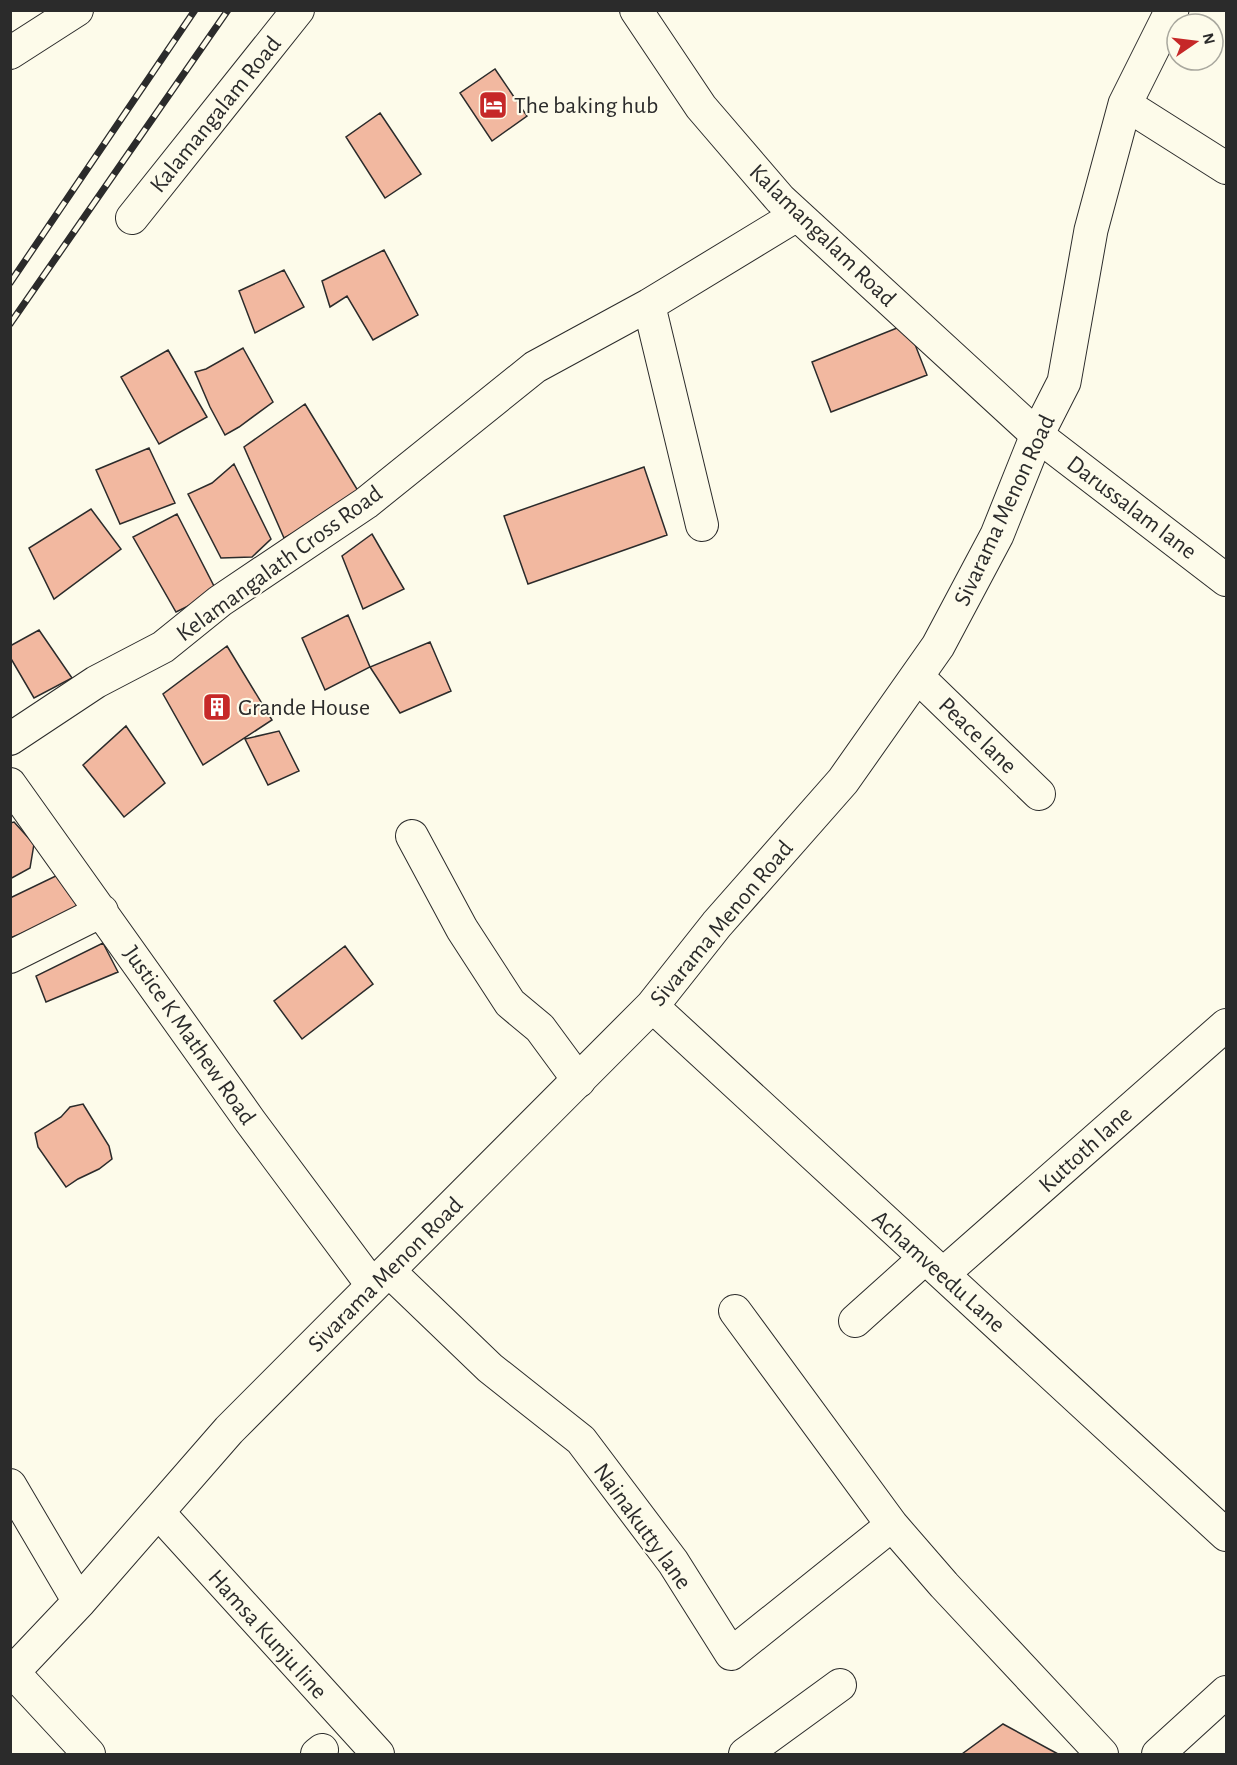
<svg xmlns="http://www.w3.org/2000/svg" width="1237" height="1765" viewBox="0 0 1237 1765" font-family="'Alegreya Sans',sans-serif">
<rect width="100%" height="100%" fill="#fdfbea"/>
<path fill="#f2b8a0" stroke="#2b2b2b" stroke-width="1.5" d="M495,69L527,116L492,141L460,93Z
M380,113L421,174L385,198L346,137Z
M384,250L418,315L373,340L347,296L330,307L322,281Z
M284,270L304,307L255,333L239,291Z
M907,324L927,375L831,412L812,362Z
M243,348L273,402L239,427L225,435L210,407L195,372L206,369Z
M168,350L207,417L159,444L121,377Z
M305,404L360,494L324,517L284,538L244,447Z
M149,448L175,503L120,524L96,470Z
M234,464L271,539L252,557L221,558L188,494L212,483Z
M644,467L667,535L528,584L504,516Z
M91,509L121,549L54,599L29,548Z
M177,514L217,592L176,612L133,537Z
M372,534L404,589L363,609L342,556Z
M348,615L370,667L325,690L302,638Z
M39,630L72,678L34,698L10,657V646Z
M430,642L451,691L400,713L370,667Z
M227,646L272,720L203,765L163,694Z
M126,726L165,783L124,817L83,765Z
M279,731L299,771L268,785L245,739Z
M14,822L34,844L30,868L10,879V823Z
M62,873L80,911L10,938V898Z
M103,943L118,972L46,1002L36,976Z
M345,946L373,984L302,1039L274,1001Z
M83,1104L109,1146L112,1159L99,1169L78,1179L66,1187L38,1147L35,1133L61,1117L70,1107Z
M1003,1724L1058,1754H962Z"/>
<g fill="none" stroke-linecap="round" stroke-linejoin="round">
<g stroke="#2b2b2b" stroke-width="34">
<path id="minor" d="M636,10L701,107L780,199L1037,435L1226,580
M10,53L77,10
M1125,104L1226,168
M132,218L298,10
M649,305L702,525
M917,676L1039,794
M10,739L96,682L163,647L220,601L366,503L535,367L649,305L797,215
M10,784L250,1121L372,1285
M412,836L462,929L510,1003L540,1028L579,1081
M10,957L102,911
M652,1006L1226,1535
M389,1271L490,1368L581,1440L673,1562L731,1654L892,1525
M943,1274L1226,1025
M735,1311L892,1525L944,1585L1102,1754
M855,1321L925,1258
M10,1485L79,1602
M159,1513L378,1754
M13,1672L89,1754
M317,1754L322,1750
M745,1754L840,1685
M1158,1754L1226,1692"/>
</g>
<g stroke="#2b2b2b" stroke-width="35">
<path id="tertiary" d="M10,1675L79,1602L229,1430L652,1006L717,924L843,781L938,646L997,535L1037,435L1064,382L1091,230L1125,104L1172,10"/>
</g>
<use href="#minor" stroke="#fdfbea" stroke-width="32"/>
<use href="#tertiary" stroke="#fdfbea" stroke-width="33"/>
<g stroke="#2b2b2b" stroke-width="7">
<path id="rail" d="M10,283L195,10
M10,324L228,10"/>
</g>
<use href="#rail" stroke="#fdfbea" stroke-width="4.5" stroke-dasharray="14" stroke-linecap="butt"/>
</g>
<defs>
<g id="hotel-square" transform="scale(1.5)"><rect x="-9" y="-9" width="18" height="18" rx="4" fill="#c62828" stroke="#fdfbea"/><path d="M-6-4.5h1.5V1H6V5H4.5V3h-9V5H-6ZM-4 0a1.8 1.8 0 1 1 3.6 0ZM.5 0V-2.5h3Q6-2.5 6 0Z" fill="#fff"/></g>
<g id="building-square" transform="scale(1.5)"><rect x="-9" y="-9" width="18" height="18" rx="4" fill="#c62828" stroke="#fdfbea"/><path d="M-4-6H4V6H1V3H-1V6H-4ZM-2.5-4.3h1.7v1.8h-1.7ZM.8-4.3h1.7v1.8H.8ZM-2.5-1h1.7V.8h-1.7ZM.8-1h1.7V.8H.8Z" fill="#fff"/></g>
</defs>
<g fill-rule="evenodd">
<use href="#hotel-square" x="493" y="105"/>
<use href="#building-square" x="217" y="707"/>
</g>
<g text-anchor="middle" stroke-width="4.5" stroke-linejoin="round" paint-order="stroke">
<g font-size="24" fill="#2b2b2b" stroke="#fdfbea" text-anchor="start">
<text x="514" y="113">The baking hub</text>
<text x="238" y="715">Grande House</text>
</g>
<g font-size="24" fill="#2b2b2b" stroke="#fdfbea">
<text transform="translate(215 114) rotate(-51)" y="8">Kalamangalam Road</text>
<text transform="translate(823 235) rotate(44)" y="8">Kalamangalam Road</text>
<text transform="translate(1132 507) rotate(37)" y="8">Darussalam lane</text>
<text transform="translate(1004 510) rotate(-65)" y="8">Sivarama Menon Road</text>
<text transform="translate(279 563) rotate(-36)" y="8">Kelamangalath Cross Road</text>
<text transform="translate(978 735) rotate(44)" y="8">Peace lane</text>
<text transform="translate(721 923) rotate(-50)" y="8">Sivarama Menon Road</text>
<text transform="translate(190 1035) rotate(55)" y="8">Justice K Mathew Road</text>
<text transform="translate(1085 1149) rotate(-42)" y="8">Kuttoth lane</text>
<text transform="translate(939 1271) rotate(42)" y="8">Achamveedu Lane</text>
<text transform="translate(385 1274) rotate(-45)" y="8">Sivarama Menon Road</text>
<text transform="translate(643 1526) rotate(54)" y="8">Nainakutty lane</text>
<text transform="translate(268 1634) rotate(48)" y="8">Hamsa Kunju line</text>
</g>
</g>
<rect width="1237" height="1765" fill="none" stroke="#2b2b2b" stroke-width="24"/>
<g transform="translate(1195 42) rotate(76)"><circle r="28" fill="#fdfbea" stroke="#a9a89e" stroke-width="1.5"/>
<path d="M0-4.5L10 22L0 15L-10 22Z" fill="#c62828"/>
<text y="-9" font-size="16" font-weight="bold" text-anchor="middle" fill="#2b2b2b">N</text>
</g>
</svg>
